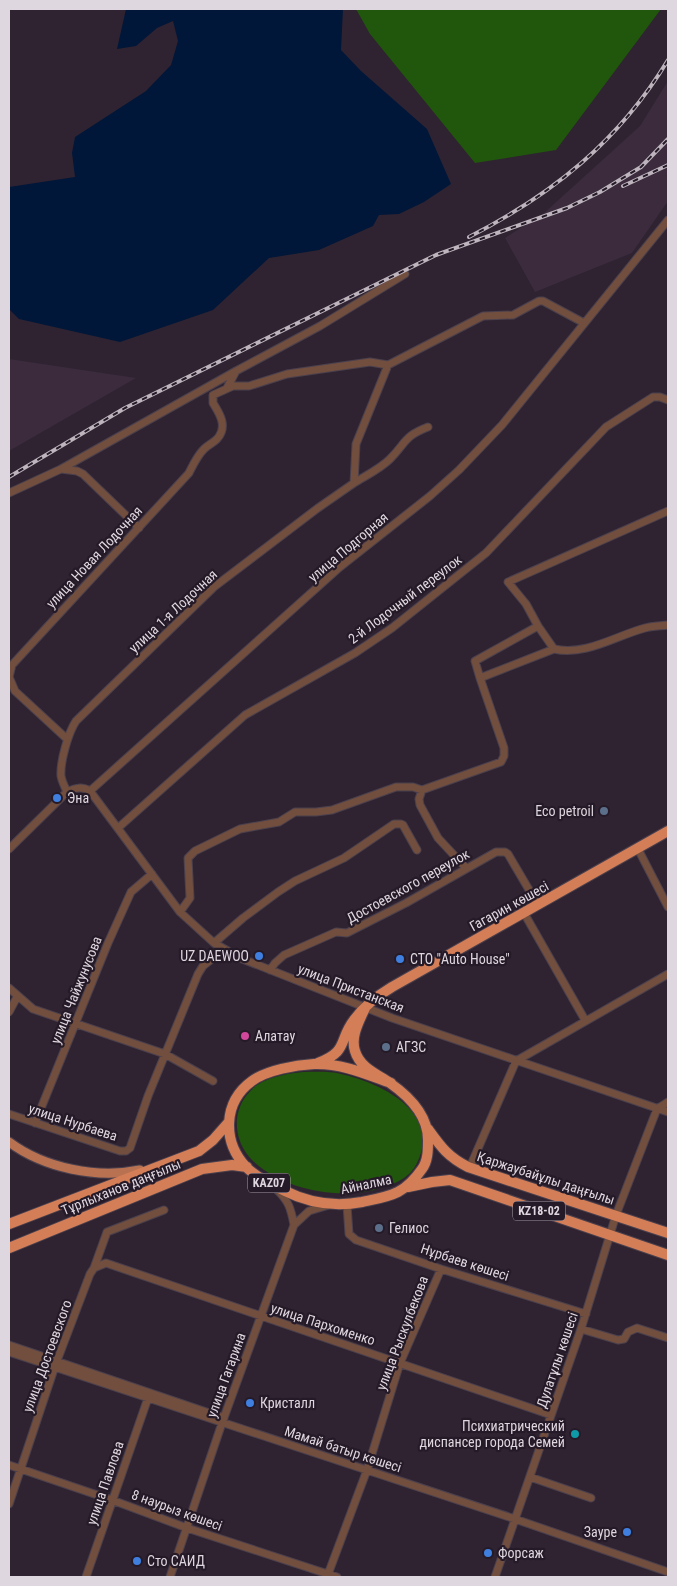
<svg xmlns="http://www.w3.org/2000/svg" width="677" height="1586" viewBox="0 0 677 1586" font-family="'Roboto Condensed',sans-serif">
<rect width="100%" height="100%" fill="#2f2331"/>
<path fill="#3b2b3d" d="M668,81V201L632,253L535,292L505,238L544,213L640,126Z
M9,359L136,378L9,451Z"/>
<path fill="#21560d" d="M356,9H661L556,150L475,163L370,34Z
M303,1072C316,1072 330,1071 341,1074C381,1083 442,1112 417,1163C409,1180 391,1185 374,1190C334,1199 283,1189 253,1161C235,1144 231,1116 246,1096C249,1093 252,1088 257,1085C271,1076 287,1074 303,1072Z"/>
<path fill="#011739" d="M126,9H343L341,50L361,71L427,129L451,184L424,202L399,214L379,215L373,226L319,250L269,258L213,310L120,342L19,319L9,309V187L75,177L72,153L75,137L146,91L171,65L178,41L173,21L157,28L136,46L117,49Z"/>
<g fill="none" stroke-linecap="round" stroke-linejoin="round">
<g stroke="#4b404d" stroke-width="9">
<path id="minor" d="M236,371L320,326L405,274
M61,469L236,371L227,388
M354,483C365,476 380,469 390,459C406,443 404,436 428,427
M9,493L61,469L77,471L83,474L139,528
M538,626L554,649C586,656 615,636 645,628C652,626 661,626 668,625
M480,678L475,661L538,626L526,604L508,582L668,511
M67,739L15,691L9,677L12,665L189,473C193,465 197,456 204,449C208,445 213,443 217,439C228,427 220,414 213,403V395L233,386H249L287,374L370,362L388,365L483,316L513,315L539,301H543L584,323
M422,790L419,799L420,805L438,838L466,868
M90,791L340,567L430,496L459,470L502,425L668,220
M67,792C65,787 62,782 61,776C60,762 68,733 76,721L214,587L318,508L354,483L356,444L388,365
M118,828L245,715L355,653L392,628L486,553L606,427L653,397H660L668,400
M9,849L67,792C75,788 82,786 90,791L180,912L214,943L240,958L392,1018L668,1112
M638,849L668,907
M180,912L190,898L188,858L195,851L240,829L279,822L295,812H316L332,810L396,787H413L422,790L501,762L504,756V748L480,678L554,649
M524,913L585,1020
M214,943L243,918L278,892L295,881L344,858L394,824H401L403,825L417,850
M270,970L275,963L284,955L336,932L347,933L406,903L496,852H505L508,854L538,905
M9,988L33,1009L165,1054L213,1081
M9,1012L17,997
M9,1114L120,1151H126L130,1148L148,1096L198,974L203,966L223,950
M35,1123L108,943L131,892L152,874
M470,1167L516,1061L668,974
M276,1189C289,1201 291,1209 294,1225
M347,1205L349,1234L356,1240L441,1269L586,1314
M94,1268L107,1232L164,1210
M581,1329L618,1340L624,1339L628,1332L637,1328L668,1338
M9,1345L224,1418
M9,1352L515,1519L668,1572
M9,1465L112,1500L187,1528L337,1577
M530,1477L591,1498
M9,1504L55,1366L90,1274L94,1268L106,1263L551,1415
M86,1577L148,1398
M170,1577L222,1423L294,1225L309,1211L329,1205
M327,1577L367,1470L400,1363L441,1269
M495,1577L581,1329L616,1215L657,1109L668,1102"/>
</g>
<g stroke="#4b404d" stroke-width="11">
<path id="major" d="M9,1142C44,1168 97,1179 140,1170"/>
</g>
<g stroke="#4b404d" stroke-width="12">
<path id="highway" d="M365,1008C360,1020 350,1036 355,1051C360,1068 377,1074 390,1083C410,1097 428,1115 428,1140C428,1150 428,1161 422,1169C404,1195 390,1196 362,1202C335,1207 309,1203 285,1191C272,1185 256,1177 246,1167C222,1141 223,1102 252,1081C267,1070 296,1065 314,1064C341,1063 366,1074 391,1083
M318,1063C349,1051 338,1041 354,1020C364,1006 377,996 392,987L668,831
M428,1129C441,1147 448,1157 468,1167L668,1233
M408,1187L432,1182L450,1180L668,1255
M9,1224L199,1151L213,1140L228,1123
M9,1248L202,1169L232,1165L247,1167"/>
</g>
<use href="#minor" stroke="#714e3e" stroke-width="7"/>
<use href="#major" stroke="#b87151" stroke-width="9"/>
<use href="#highway" stroke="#d47e58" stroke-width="10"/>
<g stroke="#bdb4be" stroke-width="4">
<path id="rail" d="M623,186L668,165
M469,237C553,194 619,141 668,60
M9,477L125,408L436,255L567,208L600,192L641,167L668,139"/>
</g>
<use href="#rail" stroke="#251a27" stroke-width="2" stroke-dasharray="5.5" stroke-linecap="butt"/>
</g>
<g fill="#3f7fe0" stroke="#251a27" stroke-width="2">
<circle cx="57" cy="798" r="5"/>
<circle cx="259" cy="956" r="5"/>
<circle cx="400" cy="959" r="5"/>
<circle cx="250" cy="1403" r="5"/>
<circle cx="627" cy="1532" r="5"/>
<circle cx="488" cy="1553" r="5"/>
<circle cx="137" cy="1561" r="5"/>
</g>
<g fill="#5c6f8a" stroke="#251a27" stroke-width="2">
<circle cx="604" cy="811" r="5"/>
<circle cx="386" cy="1047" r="5"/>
<circle cx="379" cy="1228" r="5"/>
</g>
<circle fill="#d1479c" stroke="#251a27" stroke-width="2" cx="245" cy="1036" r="5"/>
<circle fill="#0f9aa8" stroke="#251a27" stroke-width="2" cx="575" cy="1434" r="5"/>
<g text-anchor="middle" stroke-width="4.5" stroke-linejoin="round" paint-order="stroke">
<g fill="#251a27" stroke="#a79ea8" stroke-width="1">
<rect x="248" y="1173.5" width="42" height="19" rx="4"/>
<rect x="513" y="1201.5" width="52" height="19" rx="4"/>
</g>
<g font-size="12" font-weight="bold" fill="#dfd7e0">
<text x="269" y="1187">KAZ07</text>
<text x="539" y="1215">KZ18-02</text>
</g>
<g font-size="14" fill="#dfd7e0" stroke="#251a27">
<text transform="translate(348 547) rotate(-40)" y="5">улица Подгорная</text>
<text transform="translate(94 557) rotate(-47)" y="5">улица Новая Лодочная</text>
<text transform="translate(405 599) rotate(-37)" y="5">2-й Лодочный переулок</text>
<text transform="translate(173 611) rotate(-43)" y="5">улица 1-я Лодочная</text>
<text transform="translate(408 886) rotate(-29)" y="5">Достоевского переулок</text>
<text transform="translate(509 906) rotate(-29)" y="5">Гагарин көшесі</text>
<text transform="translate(351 988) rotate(21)" y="5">улица Пристанская</text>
<text transform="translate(76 990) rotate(-68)" y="5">улица Чайжунусова</text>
<text transform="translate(73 1122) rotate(18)" y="5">улица Нурбаева</text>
<text transform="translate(546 1178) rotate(18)" y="5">Қаржаубайұлы даңғылы</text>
<text transform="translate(366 1184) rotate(-12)" y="5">Айналма</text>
<text transform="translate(121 1187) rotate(-22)" y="5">Тұрлыханов даңғылы</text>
<text transform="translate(465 1262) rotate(18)" y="5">Нұрбаев көшесі</text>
<text transform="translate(323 1324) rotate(18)" y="5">улица Пархоменко</text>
<text transform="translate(402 1333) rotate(-69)" y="5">улица Рыскулбекова</text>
<text transform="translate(47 1356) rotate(-70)" y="5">улица Достоевского</text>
<text transform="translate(557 1360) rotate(-71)" y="5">Дулатұлы көшесі</text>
<text transform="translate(226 1375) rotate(-70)" y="5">улица Гагарина</text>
<text transform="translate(343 1449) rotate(18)" y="5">Мамай батыр көшесі</text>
<text transform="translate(105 1483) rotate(-71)" y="5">улица Павлова</text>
<text transform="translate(177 1510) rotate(20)" y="5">8 наурыз көшесі</text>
</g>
<g font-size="14" fill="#dfd7e0" stroke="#251a27" text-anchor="start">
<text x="67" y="803">Эна</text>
<text x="594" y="816" text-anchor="end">Eco petroil</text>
<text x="249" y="961" text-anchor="end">UZ DAEWOO</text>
<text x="410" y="964">СТО "Auto House"</text>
<text x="255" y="1041">Алатау</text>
<text x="396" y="1052">АГЗС</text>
<text x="389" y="1233">Гелиос</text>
<text x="260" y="1408">Кристалл</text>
<text x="565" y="1431" text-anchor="end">Психиатрический<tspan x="565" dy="16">диспансер города Семей</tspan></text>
<text x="617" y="1537" text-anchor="end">Зауре</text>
<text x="498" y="1558">Форсаж</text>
<text x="147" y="1566">Сто САИД</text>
</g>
</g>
<rect width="677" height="1586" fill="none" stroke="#dfd7e0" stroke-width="20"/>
</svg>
